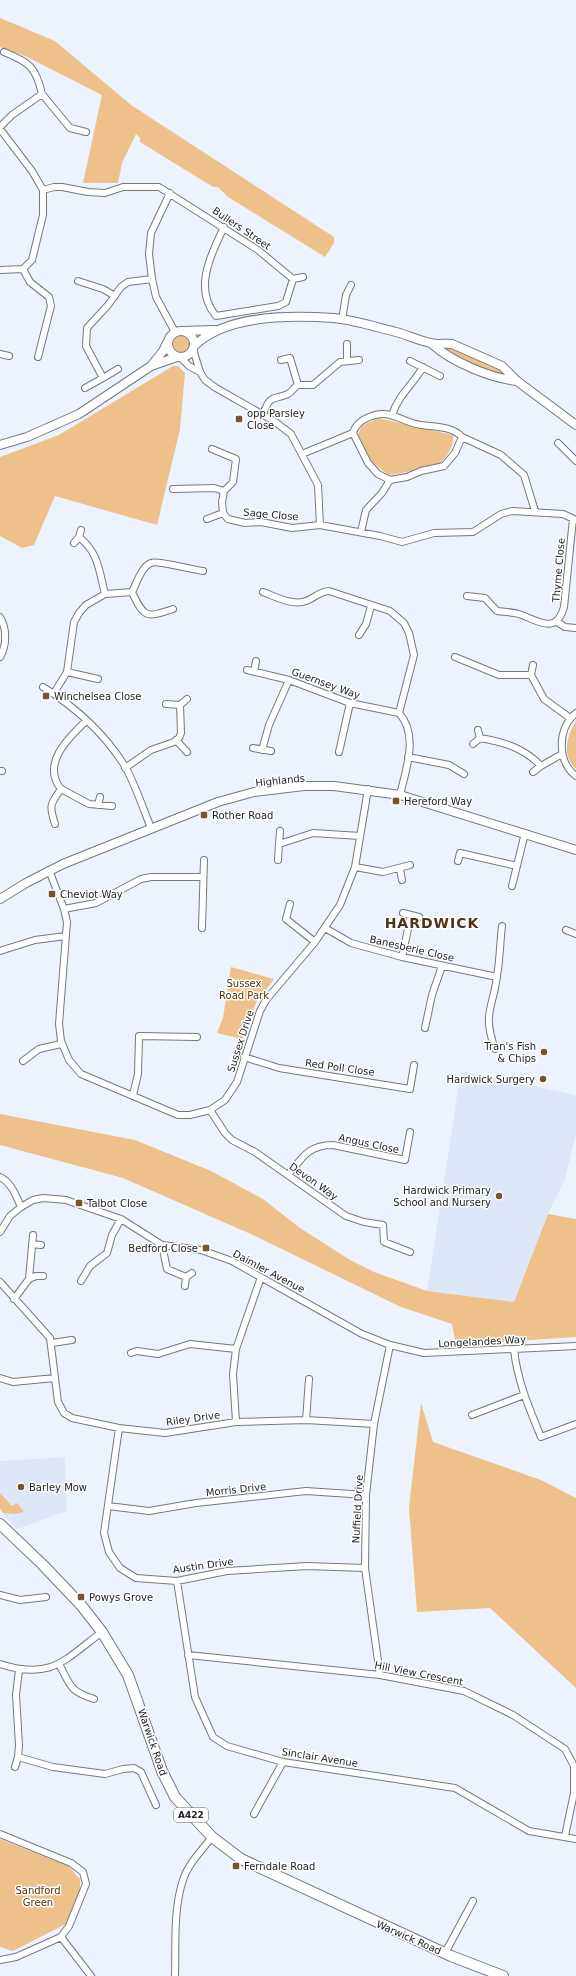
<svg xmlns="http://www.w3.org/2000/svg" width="576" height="1976" viewBox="0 0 576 1976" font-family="'DejaVu Sans',sans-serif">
<rect width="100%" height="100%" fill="#edf3fe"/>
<path fill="#dde7f8" d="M461,1071L576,1095V1134L565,1179L548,1214L514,1302L427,1291Z
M65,1457L67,1511L17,1529L0,1510V1461Z"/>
<path fill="#eec08a" d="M0,18L55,41L131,105L334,237V243L325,257L228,197L218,187H213L140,142V138L136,134L122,163L118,183H83L102,95L25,56L0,47Z
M171 345a10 10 0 1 1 20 0a10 10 0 1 1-20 0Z
M442,346H449L496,365L507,377C487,377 459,357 442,346Z
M173,366H178L185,373L180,429L157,525L55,496L34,545L22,548L0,536V457L59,435Z
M378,418L453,435C455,444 447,457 440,463C432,468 398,474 388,475L371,461L358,434L362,426Z
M576,721V769C562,756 566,737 576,721Z
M231,967L274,979L266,990L260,993L242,1039L217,1033L223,1018Z
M0,1114L135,1140L211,1171L263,1199L300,1228L350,1260L374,1272L427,1291L514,1302L548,1214L576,1219V1337L456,1345L452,1324L401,1307L253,1235L123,1178L0,1145Z
M421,1403L433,1442L541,1480L576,1498V1688L490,1608L417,1612L409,1507Z
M0,1493L12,1506L17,1503L24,1512L15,1514L3,1513L0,1508Z
M0,1839L68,1866L80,1879V1894L68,1923L13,1951L0,1947Z"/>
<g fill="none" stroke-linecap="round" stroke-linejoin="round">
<g stroke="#737982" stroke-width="8">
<path id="minor" d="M4,52C29,62 36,67 42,94
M0,127L12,115L42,94L70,128L86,132
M0,129L32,171L43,190V215L32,260L23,269L0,270
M43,190L54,187H62L88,192L105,193L123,187H159L258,250L293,279
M170,193L151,233L149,254L152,279L156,297L175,332
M224,227C211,254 193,289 216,316L278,306L286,302L293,279
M23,269L30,282L49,297L51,306L38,357
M293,279L303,277
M78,281L103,289L115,296
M342,320L346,295L351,285
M347,344V360
M193,349L200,372L205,380L216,388L274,421L291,434L318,485L320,525
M0,354L9,356
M181,358L189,366L200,372
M281,360L290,358L298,385
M410,361L440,376
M118,369L103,378L86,346L87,328L108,305L121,287L128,282L152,279
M85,388L103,378
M263,414C271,394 271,401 288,394C292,392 294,387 298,385H313L340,362L359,360
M392,415C399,394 412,386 423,367
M353,433L368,463L378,474L390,480L407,477L421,471L444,466L455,453L462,437
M558,443L576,461
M212,449L236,459L233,482L224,491L222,502L223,513L228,519L245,523L261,522L292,528L320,525L380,536L402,542L434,533L473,532L501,514L512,511L563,514L576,520
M302,454L353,433C355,426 360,421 367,418C390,407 400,422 421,425C434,427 452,426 462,437L501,455L524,475L535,511
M173,489L214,488L224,491
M207,519L223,513
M361,532L366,510L382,493L390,480
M79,537C99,553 99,571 105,594
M74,543L79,537L81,530
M132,592C144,618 146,618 173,609
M263,592C276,597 293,606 306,601C314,598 321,591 329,591L390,611L404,623L409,633L414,655L399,713C419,735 406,769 400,795
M467,596L485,598L497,611C504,612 512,612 519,614C537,620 556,636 564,607L573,519
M0,617C7,629 7,645 0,657
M557,622L565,627L576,628
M359,635L366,624L371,606
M455,657L499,675H531L544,699L570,718
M247,670L289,680L350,703L399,713
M67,672L98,679
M254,672L256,661
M531,675L533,665
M43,687C75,707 106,735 126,768C136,787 143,808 151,828
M54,693L67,672L74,622L79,613L86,605L105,594L132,592C137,583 141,567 151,563C156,560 193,570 203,571
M180,705L187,699
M576,713C557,728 557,762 576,776
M480,738C504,742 524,748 541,766L562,754
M176,740L187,752
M473,744L480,738L478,730
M253,748L271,751
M262,750L269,725L289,680
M339,752L350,703
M408,757L449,765L464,774
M125,768L151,750L174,742L179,738L181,733L180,705L166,704
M0,771H2
M533,772L541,766
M61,789L89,804L112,806
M98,805L100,797
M55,824C49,806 50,804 61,789C41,764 68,738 86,721
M280,831L279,844L313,833L360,836
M278,860L279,844
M458,861L460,853L517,866
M355,867L383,872L410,865
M400,869L402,880
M49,870L64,909L67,922L59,1024L61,1041L69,1060L81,1074L178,1115H190L210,1110L225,1100L237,1082L260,1011L266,1000L315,942L340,905L355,867L368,789
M512,886L525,833
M290,904L286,919L315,942
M64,909L96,903L141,879L151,877H203
M403,913L419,917
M202,928L204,860
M325,928L351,943L402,957L497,977
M566,930L576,934
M0,951L35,940L66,936
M402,957L411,915
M425,1028L432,995L442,966
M495,1049C482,1013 493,1009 497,976C500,959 500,942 502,926
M244,1057L279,1068L410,1089L414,1065
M23,1061L39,1049L61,1044
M133,1095L138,1074L139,1036L197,1037
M210,1110L225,1133L232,1140L255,1152L346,1216L364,1222L383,1225L384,1242L410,1252
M288,1175C302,1158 308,1145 333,1145L405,1160L410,1132
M0,1177C12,1183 16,1196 21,1207
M0,1232L10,1216L21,1207L33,1200L43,1198L66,1200L121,1219L162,1245L201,1250L232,1261L362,1334L390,1345L424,1353L576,1346
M32,1244L41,1245
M162,1245L167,1269L186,1277
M29,1279L36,1276H43
M81,1281L90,1266L107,1253L112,1235L121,1219
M0,1282L50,1338L58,1402L64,1413L72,1418L119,1428L165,1433L236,1422L306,1420L374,1424
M185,1286L186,1277L192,1273
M14,1299L29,1279L33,1235
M52,1343L72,1340
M514,1349C517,1380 529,1408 541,1437L576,1424
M131,1353L137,1351L158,1354L190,1344L236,1349
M0,1378L13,1382L55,1378
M472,1415L524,1395
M306,1420L309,1379
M236,1422L233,1374L236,1349L261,1277
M119,1428L104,1533L109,1552L120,1568L136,1578L177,1581L227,1571L307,1566L365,1568
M108,1506L149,1511L196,1503L306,1491L366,1495
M177,1581L195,1697L213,1737L227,1746L283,1762L455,1788L529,1831L576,1839
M0,1595L20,1600L46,1597
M188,1655L380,1675L464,1691L513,1715L565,1749L574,1766V1793L565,1836
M0,1664C52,1680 63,1661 102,1632
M59,1664C71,1686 69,1691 94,1699
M19,1670L16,1695L19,1745L18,1757L53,1767L105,1774L123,1769L134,1768L141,1772L156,1805
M380,1675L365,1568L366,1495L374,1424L390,1345
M15,1767L18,1757
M254,1814L283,1762
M0,1834L71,1863L83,1872L86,1884L69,1926L61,1937L16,1957L0,1960
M61,1937L91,1976
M445,1953L473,1901
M175,1976C176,1945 173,1910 183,1880C188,1864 202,1850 212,1837"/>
</g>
<g stroke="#737982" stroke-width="10">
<path id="tertiary" d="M168 344a13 13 0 1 1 26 0a13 13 0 1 1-26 0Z
M183,331L214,330
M432,344C452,362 490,378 517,381
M194,346C226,314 292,315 334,318C354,320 376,327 396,332C408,335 419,341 431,343C438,345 445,343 452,344L502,366L517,381L576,425
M151,366L177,357
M0,445L27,437L79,414L151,366L163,351L168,341
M0,899L26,883L63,864L218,802L254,792L304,786H334L400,795L576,850"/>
</g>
<g stroke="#737982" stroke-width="12">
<path id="primary" d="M0,1524L43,1565L81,1605L102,1632L128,1675L162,1771L175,1797L212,1837L241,1859L451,1956L503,1976"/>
</g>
<use href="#minor" stroke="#fff" stroke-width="6"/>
<use href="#tertiary" stroke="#fff" stroke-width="8"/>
<use href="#primary" stroke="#fff" stroke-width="10"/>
</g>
<g fill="#75552b" stroke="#fff" stroke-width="1.5">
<rect x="235" y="415" width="8" height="8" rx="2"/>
<rect x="42" y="692" width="8" height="8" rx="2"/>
<rect x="392" y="797" width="8" height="8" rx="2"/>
<rect x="200" y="811" width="8" height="8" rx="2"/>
<rect x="48" y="890" width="8" height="8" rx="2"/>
<circle cx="544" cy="1052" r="4"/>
<circle cx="543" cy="1079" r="4"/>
<circle cx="499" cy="1196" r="4"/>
<rect x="75" y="1199" width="8" height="8" rx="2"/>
<rect x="202" y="1244" width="8" height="8" rx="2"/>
<circle cx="21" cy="1487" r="4"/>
<rect x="77" y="1593" width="8" height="8" rx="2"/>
<rect x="232" y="1862" width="8" height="8" rx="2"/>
</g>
<g text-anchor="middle" stroke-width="3" stroke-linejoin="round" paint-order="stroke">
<rect fill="#fff" stroke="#646668" stroke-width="1" x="174" y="1808" width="34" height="14" rx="3"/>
<g font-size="9" font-weight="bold" fill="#222428">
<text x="191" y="1818">A422</text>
</g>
<g font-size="10" fill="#222428" stroke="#fff">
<text transform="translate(242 228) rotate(34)" y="4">Bullers Street</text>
<text transform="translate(271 514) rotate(5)" y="4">Sage Close</text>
<text transform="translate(558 570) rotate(-85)" y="4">Thyme Close</text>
<text transform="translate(326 683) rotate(20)" y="4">Guernsey Way</text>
<text transform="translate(280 780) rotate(-6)" y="4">Highlands</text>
<text transform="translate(412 948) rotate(13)" y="4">Banesberie Close</text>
<text transform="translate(240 1041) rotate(-72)" y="4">Sussex Drive</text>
<text transform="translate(340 1067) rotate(8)" y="4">Red Poll Close</text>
<text transform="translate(369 1143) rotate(12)" y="4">Angus Close</text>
<text transform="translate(314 1181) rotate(35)" y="4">Devon Way</text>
<text transform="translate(269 1271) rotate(28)" y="4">Daimler Avenue</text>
<text transform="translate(482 1341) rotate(-3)" y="4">Longelandes Way</text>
<text transform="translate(193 1418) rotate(-8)" y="4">Riley Drive</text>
<text transform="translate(236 1489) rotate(-6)" y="4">Morris Drive</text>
<text transform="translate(357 1509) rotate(-87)" y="4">Nuffield Drive</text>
<text transform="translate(203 1565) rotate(-8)" y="4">Austin Drive</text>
<text transform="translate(419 1673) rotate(11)" y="4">Hill View Crescent</text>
<text transform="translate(153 1742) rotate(71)" y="4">Warwick Road</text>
<text transform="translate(320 1757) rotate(9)" y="4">Sinclair Avenue</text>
<text transform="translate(409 1937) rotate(24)" y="4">Warwick Road</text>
</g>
<g font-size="10" fill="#222428" stroke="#fff" text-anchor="start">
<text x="247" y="417">opp Parsley<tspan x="247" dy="12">Close</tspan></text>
<text x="54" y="700">Winchelsea Close</text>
<text x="404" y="805">Hereford Way</text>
<text x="212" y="819">Rother Road</text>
<text x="60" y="898">Cheviot Way</text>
<text x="536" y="1050" text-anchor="end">Tran's Fish<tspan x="536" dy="12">&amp; Chips</tspan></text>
<text x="535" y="1083" text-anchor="end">Hardwick Surgery</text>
<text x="491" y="1194" text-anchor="end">Hardwick Primary<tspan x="491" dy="12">School and Nursery</tspan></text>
<text x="87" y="1207">Talbot Close</text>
<text x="198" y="1252" text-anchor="end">Bedford Close</text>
<text x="29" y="1491">Barley Mow</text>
<text x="89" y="1601">Powys Grove</text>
<text x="244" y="1870">Ferndale Road</text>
</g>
<g font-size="10" fill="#543505" stroke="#fff">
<text x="244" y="987">Sussex<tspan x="244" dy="12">Road Park</tspan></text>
<text x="38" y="1894">Sandford<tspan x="38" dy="12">Green</tspan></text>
</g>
<g font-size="14" font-weight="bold" letter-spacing="1" fill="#4e3413" stroke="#fff">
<text x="432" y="928">HARDWICK</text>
</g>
</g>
</svg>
